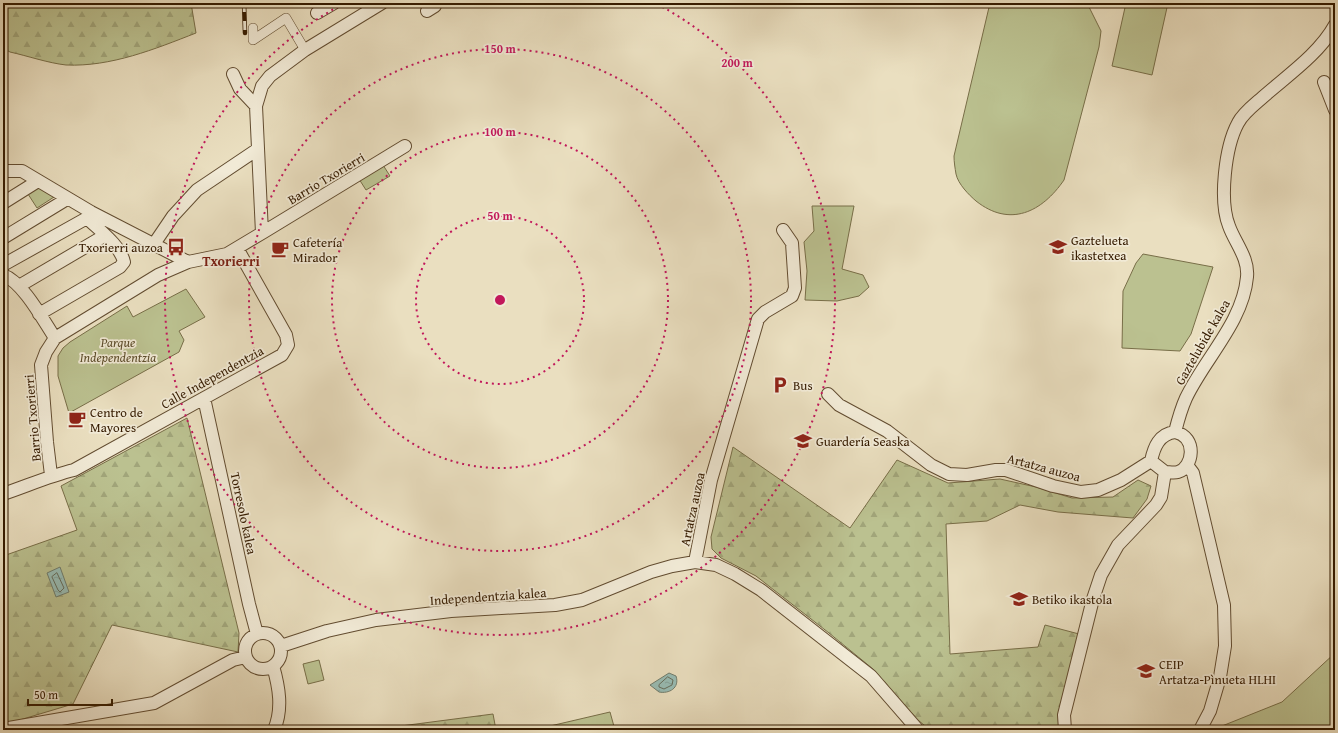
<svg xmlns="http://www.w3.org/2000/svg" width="1338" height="733" viewBox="0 0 1338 733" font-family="'Gentium Book Plus',serif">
<defs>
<pattern id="forest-firs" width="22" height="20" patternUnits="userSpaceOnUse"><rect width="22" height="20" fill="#bbc190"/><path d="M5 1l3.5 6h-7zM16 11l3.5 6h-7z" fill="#a1a57a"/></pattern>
<pattern id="water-ripples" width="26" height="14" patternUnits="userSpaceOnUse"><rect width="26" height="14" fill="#98bcb4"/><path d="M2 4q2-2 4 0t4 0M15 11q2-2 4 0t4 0" fill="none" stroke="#84a199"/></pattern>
</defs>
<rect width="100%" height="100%" fill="#eadfc0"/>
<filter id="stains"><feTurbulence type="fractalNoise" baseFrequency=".005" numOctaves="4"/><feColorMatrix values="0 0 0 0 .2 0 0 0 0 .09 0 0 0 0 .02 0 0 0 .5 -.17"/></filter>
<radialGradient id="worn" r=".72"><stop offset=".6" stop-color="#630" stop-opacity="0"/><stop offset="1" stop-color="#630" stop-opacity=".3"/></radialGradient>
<path fill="url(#forest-firs)" stroke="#786e48" d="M3,3H191L196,33C155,49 111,67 66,65C48,63 28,56 10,52L3,48Z
M187,418L239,633L238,652L112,625L73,704L3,725V550L6,555L77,530L61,486Z
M733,447L850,528L897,460L948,483L1000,479L1036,487L1072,498L1113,497L1138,480L1151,486L1147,499L1133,518L1058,512L1020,505L987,521L946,524L950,654L1038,647L1045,625L1079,634L1059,730H930L918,720L873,669L829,633L756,576L721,558L712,549L711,537Z
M493,714L496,730H370Z"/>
<path fill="#bbc190" stroke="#786e48" d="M990,3H1087L1101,31L1099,47L1064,180C1042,212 1010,228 976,201C969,195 958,184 956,174C955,168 954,162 954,156Z
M1126,3H1168L1152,75L1112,66Z
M383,165L390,176L366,190L359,179Z
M38,188L44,189L54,197L37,208L28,194Z
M812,206H854L842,269L863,275L869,287L859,296L837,301L805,300L807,271L804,242L814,231Z
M1143,254L1213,267L1191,334L1180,351L1122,348L1123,291L1136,263Z
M186,289L205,317L179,331L184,340L179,352L69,413L58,376V356L63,348L70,342L127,306L133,317Z
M1335,653V730H1212L1282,702Z
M319,660L324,680L308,684L303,664Z
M610,712L615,730H533Z"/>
<path fill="url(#water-ripples)" stroke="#707c6c" d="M60,567L69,592L56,597L47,573Z
M669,673L676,676C680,688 669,694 659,692L650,685Z"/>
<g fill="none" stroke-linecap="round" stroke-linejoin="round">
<path stroke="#666c5a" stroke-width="1" d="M57,573L64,588L60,592L58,590L52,577Z
M668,677L673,680L672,685L664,689L659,687V685Z"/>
<g stroke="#624c30" stroke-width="10">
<path id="pedestrian" d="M253,28V40
M253,40L286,18L305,50"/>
</g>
<g stroke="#624c30" stroke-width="14">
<path id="minor" d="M427,11L435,6L433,3
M317,13L334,3
M233,74L240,89L256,106
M1324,82L1335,110
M3,171H22L91,212L188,262
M3,203L38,181
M262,233L405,146
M3,238L67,199
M154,244L173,216L197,190L258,149
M3,265L87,218L91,212
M3,275C23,282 43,320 55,338
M19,286L104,236
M39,314L120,267L124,262C120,245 99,230 87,218
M828,394L839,405L887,431L931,465L949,474L967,475L996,470H1006L1053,486L1081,492L1098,490L1121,480L1151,461
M204,398L249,604L257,634
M1175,432C1178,420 1181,409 1186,398C1205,358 1243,322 1247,277C1249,258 1235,243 1229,226C1219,201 1225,147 1238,123C1243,113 1254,105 1263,97C1288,75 1319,54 1335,25
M1175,432C1198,437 1193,468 1178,472C1174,473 1169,472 1165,472L1151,461C1154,447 1159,434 1175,432Z
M1187,465L1193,473L1224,605L1225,646L1220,677L1210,711L1200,730
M51,475L47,442L41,365L46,352L55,338L158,275L188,262L227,254L262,233L256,106L262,86L270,76L305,50L382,3
M3,494C27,486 49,476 74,470L282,355L288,345L286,335L237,248
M695,562L711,480L758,319L765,312L792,296L795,288L792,243L783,230
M245 651a18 18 0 1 1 36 0a18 18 0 1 1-36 0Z
M281,646L327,631L376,620L451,611L555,605L582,600L651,572L672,566L695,562L716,565L735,574L761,590L871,676L918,730
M273,666C279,687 283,709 274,730
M3,729L154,703L233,660L246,657
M1065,730L1064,715L1093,599L1101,575L1118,545L1156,505L1161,497L1165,472"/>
</g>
<use href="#pedestrian" stroke="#f1ead6" stroke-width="9"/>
<use href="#minor" stroke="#f1ead6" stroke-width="12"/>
<g stroke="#351b00" stroke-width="4.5">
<path id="rail" d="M244,3L245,33"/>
</g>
<use href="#rail" stroke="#f1ead6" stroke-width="3" stroke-dasharray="9" stroke-linecap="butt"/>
</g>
<g fill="none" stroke="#c2185b" stroke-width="2" stroke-dasharray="2 4">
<circle cx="500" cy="300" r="84"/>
<circle cx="500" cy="300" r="168"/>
<circle cx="500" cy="300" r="251"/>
<path d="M657 4A335 335 0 1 1 343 4"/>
</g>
<defs>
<g id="bus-bare" transform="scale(1.38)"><path d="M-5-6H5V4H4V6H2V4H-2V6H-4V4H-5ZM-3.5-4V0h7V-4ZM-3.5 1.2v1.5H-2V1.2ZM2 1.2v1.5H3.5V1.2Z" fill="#8f2418" stroke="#f1ead6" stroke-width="2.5" paint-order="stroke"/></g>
<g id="school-bare" transform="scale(1.38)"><path d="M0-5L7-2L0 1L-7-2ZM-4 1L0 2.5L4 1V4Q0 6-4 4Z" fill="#8f2418" stroke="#f1ead6" stroke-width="2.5" paint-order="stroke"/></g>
<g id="cafe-bare" transform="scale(1.38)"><path d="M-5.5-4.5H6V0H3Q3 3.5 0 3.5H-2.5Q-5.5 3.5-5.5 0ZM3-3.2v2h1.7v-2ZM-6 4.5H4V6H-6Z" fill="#8f2418" stroke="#f1ead6" stroke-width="2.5" paint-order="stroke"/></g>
<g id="parking-bare" transform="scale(1.38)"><path d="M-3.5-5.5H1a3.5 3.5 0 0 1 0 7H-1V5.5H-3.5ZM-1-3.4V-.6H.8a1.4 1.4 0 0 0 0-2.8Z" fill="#8f2418" stroke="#f1ead6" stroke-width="2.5" paint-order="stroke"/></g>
</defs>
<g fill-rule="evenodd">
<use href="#bus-bare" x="176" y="247"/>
<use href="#school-bare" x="1058" y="247"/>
<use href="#cafe-bare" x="280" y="249"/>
<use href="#parking-bare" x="780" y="385"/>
<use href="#cafe-bare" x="77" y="419"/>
<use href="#school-bare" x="803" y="441"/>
<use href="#school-bare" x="1019" y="599"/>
<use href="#school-bare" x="1146" y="671"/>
</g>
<g text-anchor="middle" stroke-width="3.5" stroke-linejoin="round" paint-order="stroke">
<g font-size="13" fill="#351b00" stroke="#f1ead6">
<text transform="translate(326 178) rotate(-31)" y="5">Barrio Txorierri</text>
<text transform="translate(1202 342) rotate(-60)" y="5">Gaztelubide kalea</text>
<text transform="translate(212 377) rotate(-29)" y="5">Calle Independentzia</text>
<text transform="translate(32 418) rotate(-95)" y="5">Barrio Txorierri</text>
<text transform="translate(1044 467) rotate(15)" y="5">Artatza auzoa</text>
<text transform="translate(692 509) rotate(-78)" y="5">Artatza auzoa</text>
<text transform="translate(244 513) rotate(78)" y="5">Torresolo kalea</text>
<text transform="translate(488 596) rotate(-4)" y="5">Independentzia kalea</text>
</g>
<g font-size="13" fill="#351b00" stroke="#f1ead6" text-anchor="start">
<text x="1071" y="245">Gaztelueta<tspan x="1071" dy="15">ikastetxea</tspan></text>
<text x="293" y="247">Cafetería<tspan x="293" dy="15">Mirador</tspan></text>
<text x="163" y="252" text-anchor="end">Txorierri auzoa</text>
<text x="793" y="390">Bus</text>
<text x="90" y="417">Centro de<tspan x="90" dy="15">Mayores</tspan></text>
<text x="816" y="446">Guardería Seaska</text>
<text x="1032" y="604">Betiko ikastola</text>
<text x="1159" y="669">CEIP<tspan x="1159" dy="15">Artatza-Pìnueta HLHI</tspan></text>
</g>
<g font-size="13" font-style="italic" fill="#5d4d2b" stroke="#f1ead6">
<text x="118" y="347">Parque<tspan x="118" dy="15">Independentzia</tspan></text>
</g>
<g font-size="14" font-weight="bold" fill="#7a1f14" stroke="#f1ead6">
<text x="231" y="266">Txorierri</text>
</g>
</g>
<circle cx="500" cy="300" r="6" fill="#c2185b" stroke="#f1ead6" stroke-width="2"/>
<g font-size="12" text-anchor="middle" font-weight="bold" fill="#c2185b" stroke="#f1ead6" stroke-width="3.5" stroke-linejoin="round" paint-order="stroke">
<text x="500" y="53">150 m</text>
<text x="737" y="67">200 m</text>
<text x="500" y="136">100 m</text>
<text x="500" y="220">50 m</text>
</g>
<rect width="1338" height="733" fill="none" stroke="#eadfc0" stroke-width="16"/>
<rect x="4" y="4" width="1330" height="725" fill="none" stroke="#351b00" stroke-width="2"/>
<rect x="8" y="8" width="1322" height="717" fill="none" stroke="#351b00"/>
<path d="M28 699v6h84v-6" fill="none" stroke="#351b00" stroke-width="2"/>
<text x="34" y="699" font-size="12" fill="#351b00" stroke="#f1ead6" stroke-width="3" paint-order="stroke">50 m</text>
<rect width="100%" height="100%" filter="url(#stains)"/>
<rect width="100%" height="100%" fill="url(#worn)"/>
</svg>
